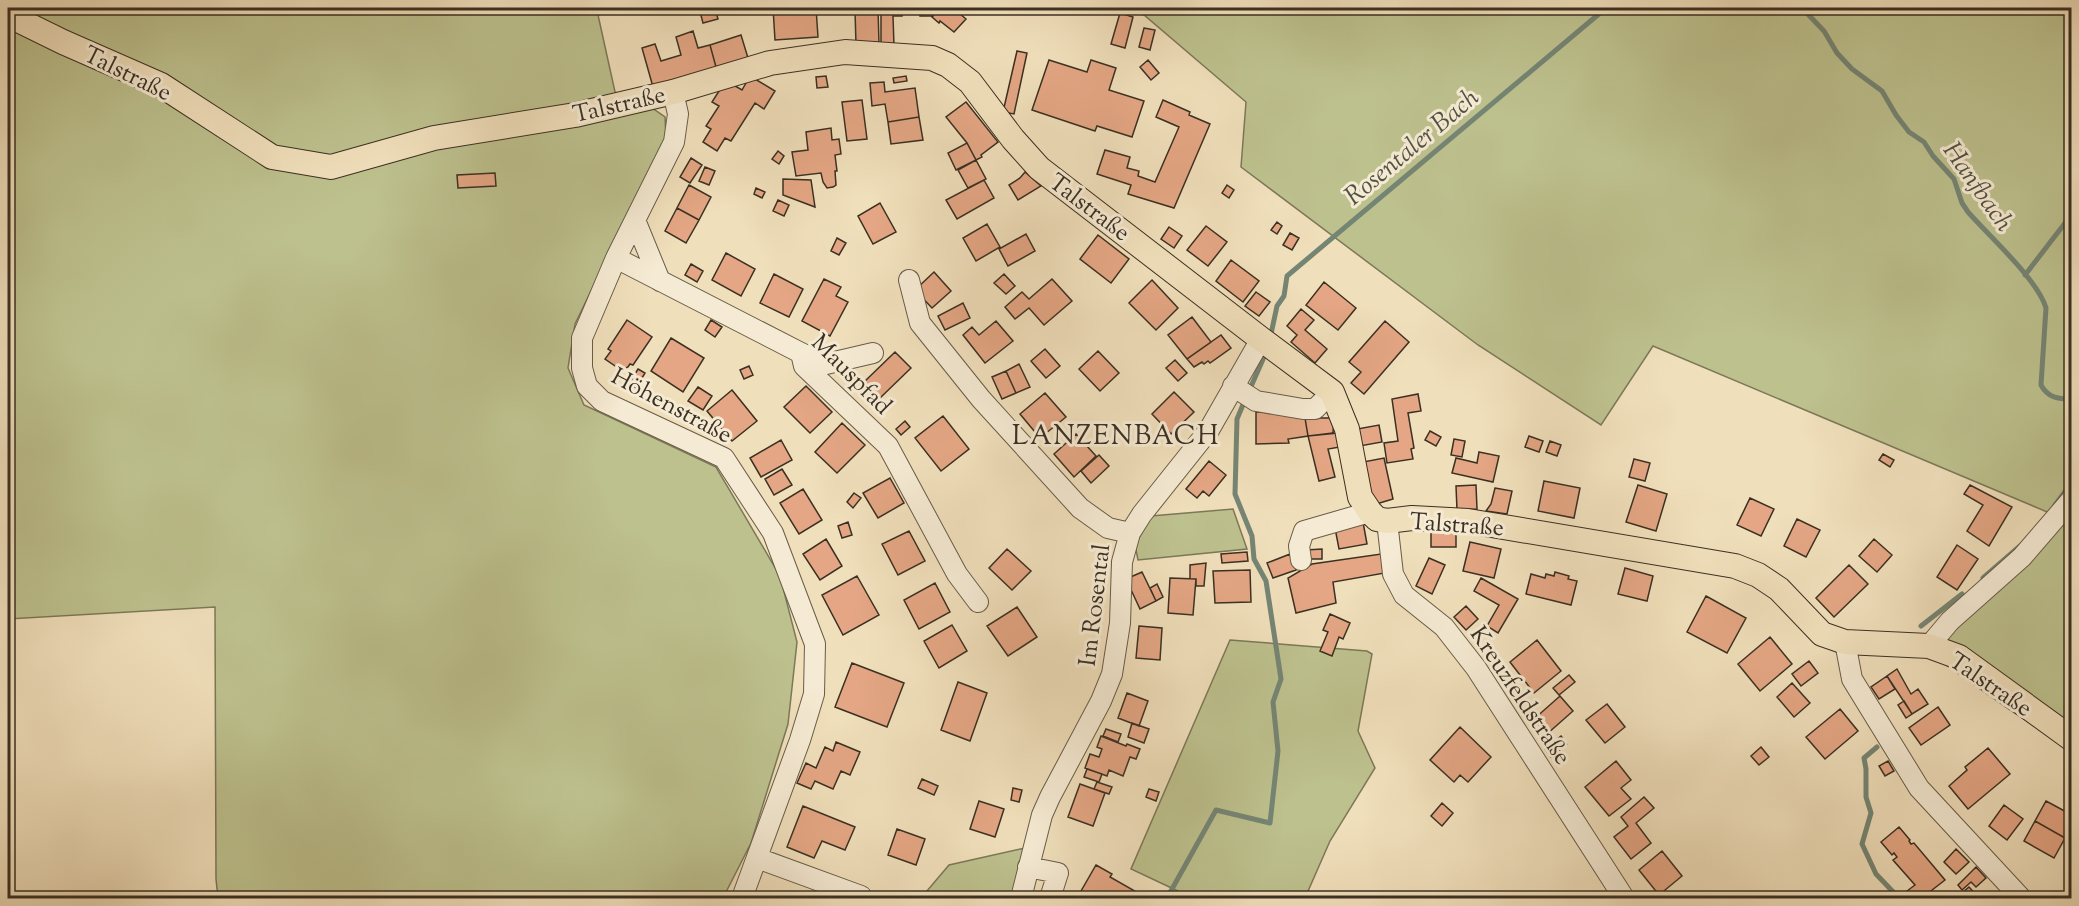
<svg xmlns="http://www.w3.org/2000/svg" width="2079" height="906" viewBox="0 0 2079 906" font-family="'Sorts Mill Goudy',serif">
<rect width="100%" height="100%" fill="#f0dfbb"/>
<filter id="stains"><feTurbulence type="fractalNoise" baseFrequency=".00333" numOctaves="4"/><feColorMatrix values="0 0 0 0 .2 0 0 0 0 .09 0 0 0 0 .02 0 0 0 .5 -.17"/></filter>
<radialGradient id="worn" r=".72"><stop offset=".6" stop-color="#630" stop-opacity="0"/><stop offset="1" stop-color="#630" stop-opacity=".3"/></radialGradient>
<path fill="#bdc18e" stroke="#7c7858" stroke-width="1.5" d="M8,8H622L598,15L615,92L652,108L665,117L666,137L575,324L568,368L584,405L716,467L780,576L797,642L788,724L751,843L723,898H218L216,879L215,607L8,619Z
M1112,8H2071V750L2007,708L1932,655L2052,514L1653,346L1601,425L1478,345L1241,167L1246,102L1144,15Z
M1233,509L1247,549L1138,560L1135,545L1151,516Z
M1230,640L1367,651L1372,654L1358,731L1375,768L1330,841L1305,898H1178L1180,892L1131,869Z
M1025,848L1014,898H921L949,865Z"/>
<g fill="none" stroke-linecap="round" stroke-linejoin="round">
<path stroke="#758574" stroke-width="5" d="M1802,8L1824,31L1837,53L1852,69L1882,91L1896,115L1909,132L1924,142L1933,156L1954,179L1962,203L1968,212C1989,236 2038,280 2046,308L2041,385C2048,398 2058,399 2072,399
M2025,275L2072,214
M1271,334L1277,306L1284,296L1287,276L1606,8
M1249,391L1264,357
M2055,505L2072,482
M1983,578L2020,546
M1921,626L1962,594
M1877,747L1864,758L1866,769V797L1871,813L1862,844L1876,874L1899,898
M1167,898L1216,810L1270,823L1278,751L1273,702L1281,679L1266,581L1254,559L1252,536L1235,494L1237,419L1245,400"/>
</g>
<path fill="#e4a684" stroke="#3b3022" stroke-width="1.5" d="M699,8H715L718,19L703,23Z
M773,8H816L818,37L775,40Z
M881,8H902V16H893L894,46H881Z
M920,8H953L966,19L954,32L940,21L939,23L932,17L933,16H920Z
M878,9L879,44L856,45L855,10Z
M1120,13L1133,17L1125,48L1111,44Z
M1144,28L1155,30L1150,50L1139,47Z
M693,31L698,48L710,45L716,67L653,87L642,48L655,44L661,61L681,55L676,37Z
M741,35L748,58L716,67L710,45Z
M1017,51L1027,53L1014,114L1003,112Z
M1049,60L1087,72L1091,60L1116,68L1109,90L1144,101L1132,137L1097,126L1095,131L1032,110Z
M1148,60L1159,73L1151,80L1140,67Z
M750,76L775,91L764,109L755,103L731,141L725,138L717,151L703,142L711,129L706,126L719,106L712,102L719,91L730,83L742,90Z
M826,76L828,87L817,88L816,77Z
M906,76L907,81L894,83L893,78Z
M884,82L885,92L915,88L919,117L888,122L885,104L872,106L870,83Z
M862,100L867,139L847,141L842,102Z
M1163,100L1190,112L1189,115L1210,124L1174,208L1128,194L1131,185L1097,174L1105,150L1130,157L1127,168L1139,171L1138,176L1155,182L1179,127L1156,117Z
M966,102L998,142L981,155L982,157L976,160L967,143L946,117Z
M919,117L923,140L891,144L888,122Z
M831,128L832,140L839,139L841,154L835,155L837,171H835L836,185L833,187L827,188L823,182L821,173L796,176L792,152L808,150L806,132Z
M967,143L976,160L956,170L948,153Z
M778,151L784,156L779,164L772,159Z
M691,158L702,165L690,183L680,177Z
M976,160L986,179L968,188L958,170Z
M705,167L715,171L709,185L699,181Z
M1025,172L1041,186L1018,200L1009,185L1020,178Z
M495,173L496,186L458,188L457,175Z
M783,179L811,180L815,207L783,195Z
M984,180L994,198L957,219L946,200Z
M689,185L711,197L699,220L677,208Z
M1227,185L1234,190L1229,198L1222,193Z
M756,188L765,192L762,198L754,194Z
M778,200L789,205L784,216L773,211Z
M880,203L896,232L873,244L858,216Z
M677,208L699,220L686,243L665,231Z
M1277,222L1282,226L1277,234L1271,230Z
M987,224L1000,247L976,261L963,238Z
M1206,226L1227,242L1208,266L1187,250Z
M1169,227L1182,236L1174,248L1161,239Z
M1290,233L1299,238L1292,250L1283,245Z
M1026,234L1035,251L1008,266L999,249Z
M1098,235L1129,259L1111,283L1080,259Z
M837,238L846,243L839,255L831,251Z
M726,253L755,269L741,296L712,280Z
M1231,260L1259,281L1243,302L1216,281Z
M691,264L703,271L697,282L685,275Z
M934,272L951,291L932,308L915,290Z
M774,274L803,289L789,317L760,303Z
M1004,274L1015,286L1006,294L994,283Z
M824,279L841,287L836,296L848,302L830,336L802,321Z
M1052,279L1072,301L1044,325L1029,308L1015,319L1005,307L1022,292L1029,299Z
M1152,280L1178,308L1156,330L1129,303Z
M1324,282L1356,308L1338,330L1306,305Z
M1256,292L1270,302L1259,316L1245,306Z
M963,303L970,318L945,330L938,316Z
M1301,309L1314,320L1305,330L1327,349L1315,363L1291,342L1297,335L1287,326Z
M1192,317L1211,342L1187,359L1168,335Z
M627,320L652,337L633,365L630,364L628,367L621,370L605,359L611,351L608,349Z
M711,320L722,327L715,337L705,330Z
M996,321L1013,341L985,363L963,335L972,327L979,335Z
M1385,321L1409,342L1364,394L1351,383L1361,372L1349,362Z
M1221,335L1231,348L1210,363L1208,361L1204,364L1202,362L1194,367L1187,359Z
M671,338L704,358L683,392L651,371Z
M1045,349L1060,366L1046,378L1031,361Z
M1098,351L1119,373L1100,391L1079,369Z
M895,352L911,368L879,399L863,383Z
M1175,360L1187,373L1178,381L1166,368Z
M1019,364L1030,387L1016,393L1006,371Z
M749,366L753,375L744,379L740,370Z
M638,369L645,373L636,388L629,384Z
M1006,371L1016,393L1002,399L992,377Z
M806,386L832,412L810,433L784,407Z
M698,387L712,396L703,410L688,401Z
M732,390L757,421L732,441L707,411Z
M1174,392L1194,412L1171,434L1152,414Z
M1045,393L1066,417L1040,438L1020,414Z
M1418,394L1421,411L1408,413L1414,448L1411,449L1413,459L1387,463L1384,443L1398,441L1392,399Z
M1256,412H1289L1305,418L1308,436L1288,439L1289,443L1256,444Z
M943,416L969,449L941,471L915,438Z
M1305,418H1334L1333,433L1308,436Z
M905,421L910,427L901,435L896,429Z
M842,423L865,445L837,473L815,452Z
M1379,425L1382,442L1360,446L1357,429Z
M1430,431L1441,437L1436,446L1425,440Z
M1338,433L1340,447L1328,449L1335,477L1319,481L1308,436Z
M1076,434L1096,456L1074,477L1054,454Z
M1529,436L1543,441L1539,452L1525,447Z
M1454,439L1465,441L1462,457L1451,455Z
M781,440L792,460L761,477L750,458Z
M1550,441L1561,445L1557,456L1546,452Z
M1479,452L1499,456L1493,482L1452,473L1456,458L1477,463Z
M1883,454L1894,460L1890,467L1879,460Z
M1099,455L1109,466L1091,483L1081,471Z
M1384,458L1393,499L1373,505L1363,462Z
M1634,459L1650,463L1645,481L1629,477Z
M1209,461L1226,475L1209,496L1203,491L1197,498L1186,489Z
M782,469L792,485L774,495L765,479Z
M890,478L904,503L878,518L863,493Z
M1544,481L1580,488L1574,518L1538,511Z
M1476,485L1477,509L1457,510L1456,486Z
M1638,485L1667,494L1656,531L1626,522Z
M1970,485L2012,507L1989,546L1967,531L1983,505L1964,494Z
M1495,488L1512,491L1507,514L1486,511L1491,504Z
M803,489L822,520L799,534L780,503Z
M854,493L861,498L853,508L847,502Z
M1750,498L1774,509L1761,536L1737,525Z
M1797,519L1820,530L1806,557L1784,546Z
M848,522L852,535L842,538L838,526Z
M1363,522L1367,544L1339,549L1335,528Z
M909,531L925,561L898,575L882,544Z
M1431,531L1456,532V547H1431Z
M826,539L842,566L820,580L803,554Z
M1874,539L1892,555L1877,572L1859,556Z
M1470,542L1501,549L1494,578L1463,571Z
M1957,545L1978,559L1957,590L1937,577Z
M1007,549L1031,571L1012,590L989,568Z
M1322,549V559H1306V550Z
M1247,552L1248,561L1222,563L1221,554Z
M1290,554L1296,570L1273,578L1267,563Z
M1381,554L1385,573L1333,582L1336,603L1296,613L1288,578L1312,564Z
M1429,558L1445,565L1432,594L1416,586Z
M1206,563L1204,586H1196V579H1190V565Z
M1849,565L1868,584L1834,617L1816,598Z
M1625,568L1653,576L1647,601L1618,594Z
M1250,570L1251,602L1215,603L1213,571Z
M1142,572L1156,601L1140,609L1126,579Z
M1555,572L1569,576L1568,579L1577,581L1571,605L1526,594L1531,574L1545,578L1546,574L1554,576Z
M857,576L879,615L843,635L822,595Z
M1170,578L1196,579L1193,615L1168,613Z
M1481,578L1518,599L1498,633L1487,626L1499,605L1474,591Z
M935,583L950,612L919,629L904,600Z
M1157,584L1163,597L1156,601L1150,588Z
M1706,596L1746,618L1727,653L1687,632Z
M1466,606L1478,619L1466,630L1454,617Z
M1017,607L1037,637L1008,656L987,626Z
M1330,614L1350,623L1343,639L1339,637L1332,656L1320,651L1328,632L1323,630Z
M952,625L967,651L939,668L924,641Z
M1139,626L1162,628L1160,660L1136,658Z
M1770,637L1792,664L1760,691L1738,664Z
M1537,640L1561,671L1534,693L1510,662Z
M1809,661L1818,673L1801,686L1792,674Z
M852,663L904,683L887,727L835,707Z
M1897,669L1911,694L1918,689L1928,704L1912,714L1887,676Z
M1569,675L1575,682L1559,695L1553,688Z
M1887,676L1895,689L1879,699L1871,687Z
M958,682L987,693L970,741L941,730Z
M1792,683L1810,703L1794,717L1777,697Z
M1127,693L1148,701L1139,726L1118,718Z
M1560,696L1573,711L1547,734L1534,719Z
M1904,701L1912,714L1906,718L1898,705Z
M1607,704L1625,727L1605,743L1586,720Z
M1938,707L1950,725L1921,745L1909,728Z
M1840,709L1858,731L1825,759L1806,737Z
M1132,723L1149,729L1144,743L1128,737Z
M1460,727L1491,757L1468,782L1460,775L1454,782L1430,760Z
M1106,729L1121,734L1118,742L1103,736Z
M1101,736L1126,746L1127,744L1140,749L1136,759L1130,757L1123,776L1109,770L1107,776L1085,768L1090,754L1099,757L1102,749L1097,747Z
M1561,736L1567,744L1551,757L1545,749Z
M836,742L860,752L850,775L841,771L833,789L815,781L811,789L797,783L806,763L816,768L825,747L833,751Z
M1761,747L1769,757L1759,765L1751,756Z
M1988,748L2010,774L1968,809L1949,786L1967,770L1965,767Z
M1616,761L1631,780L1621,788L1631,799L1609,816L1585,787Z
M1888,761L1894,771L1885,776L1879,766Z
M1087,769L1102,774L1099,782L1084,777Z
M922,779L938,786L934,795L918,788Z
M1097,782L1112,787L1109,794L1094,789Z
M1080,784L1105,793L1093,826L1068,817Z
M1013,788L1022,790L1019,802L1011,800Z
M1149,789L1159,792L1156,801L1146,797Z
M1644,797L1654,808L1636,823L1651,843L1631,859L1614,837L1628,826L1621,817Z
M979,801L1004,809L995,837L970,829Z
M2046,801L2072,815V825L2065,838L2035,821Z
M1442,803L1453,813L1442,826L1431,816Z
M2004,805L2023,819L2007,840L1989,826Z
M803,806L855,827L845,850L822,841L814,858L787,847Z
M2035,821L2065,838L2054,858L2024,841Z
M1899,827L1910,840L1909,841L1911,844L1914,843L1945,880L1923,897L1922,895L1918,898H1913L1907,891L1915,885L1893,860L1897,857L1894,853L1892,855L1881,842Z
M897,829L925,839L916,865L888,855Z
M1956,849L1969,862L1956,874L1944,862Z
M1662,851L1682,876L1659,895L1639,870Z
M1096,865L1112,874L1110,877L1147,898H1077Z
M1976,867L1986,878L1976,887L1971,882L1962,890L1958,885Z
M1969,887L1979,898H1956Z"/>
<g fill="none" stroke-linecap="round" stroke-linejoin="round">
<g stroke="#685c48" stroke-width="22">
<path id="minor" d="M673,92L678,114L674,142L616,258L582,338V368L587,386L602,401L724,458L773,533L815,644L814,694L800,740L742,898
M635,220L660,281
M616,258L801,353L804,366L888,446L957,574L978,602
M909,280L920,323L981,399L1080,508L1108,528L1130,533
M801,353L826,364L873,353
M1233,386L1256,401L1303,409H1315L1332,392
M1387,521L1393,574L1404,595L1444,627L1476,668L1624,898
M1301,560L1299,546L1304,531L1370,512
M1845,642L1852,679L1919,788L2021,898
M1929,646L1950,621L2022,557L2072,499
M757,858L861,896
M1028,867L1058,873L1050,898
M1021,898L1042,815L1050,797L1101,701L1112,674L1120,623L1122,562L1130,533L1142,514L1209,430L1261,339"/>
</g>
<g stroke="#3b3022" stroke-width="26">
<path id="major" d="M8,15L63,42L161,85L272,157L331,167L434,138L575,115L673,92L770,63L845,52L932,58L948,65L970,82L1013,139L1039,168L1261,339L1332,392L1347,429L1360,497L1370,512L1377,519L1387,521L1412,518L1468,521L1735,566L1758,575L1779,589L1822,634L1845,642L1929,646L1959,657L2072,739"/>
</g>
<use href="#minor" stroke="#f5ead3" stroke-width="20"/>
<use href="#major" stroke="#f0dfbb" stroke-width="24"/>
</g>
<g text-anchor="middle" stroke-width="6" stroke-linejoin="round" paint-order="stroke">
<g font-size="24" fill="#3b3022" stroke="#f5ead3">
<text transform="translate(128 73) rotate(26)" y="8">Talstraße</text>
<text transform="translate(619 104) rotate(-13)" y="8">Talstraße</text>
<text transform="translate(1090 207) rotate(37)" y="8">Talstraße</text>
<text transform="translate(852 374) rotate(45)" y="8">Mauspfad</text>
<text transform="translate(672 405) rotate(28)" y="8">Höhenstraße</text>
<text transform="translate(1457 524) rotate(4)" y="8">Talstraße</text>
<text transform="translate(1094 605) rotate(-83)" y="8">Im Rosental</text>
<text transform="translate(1991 684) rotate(34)" y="8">Talstraße</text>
<text transform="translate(1521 695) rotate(56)" y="8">Kreuzfeldstraße</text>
</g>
<g font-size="26" font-style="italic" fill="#535344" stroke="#f5ead3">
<text transform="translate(1411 146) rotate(-40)" y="9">Rosentaler Bach</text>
<text transform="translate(1979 186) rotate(55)" y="9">Hanfbach</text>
</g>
<g font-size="27" letter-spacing="1.5" fill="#3b3022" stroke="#f5ead3">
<text x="1116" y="444">LANZENBACH</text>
</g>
</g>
<rect width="2079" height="906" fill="none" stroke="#f0dfbb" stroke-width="30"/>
<rect x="9" y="9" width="2061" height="888" fill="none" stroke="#3b3022" stroke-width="3"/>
<rect x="15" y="15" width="2049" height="876" fill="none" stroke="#3b3022" stroke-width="1.5"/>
<rect width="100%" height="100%" filter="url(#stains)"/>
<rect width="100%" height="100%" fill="url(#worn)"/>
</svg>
